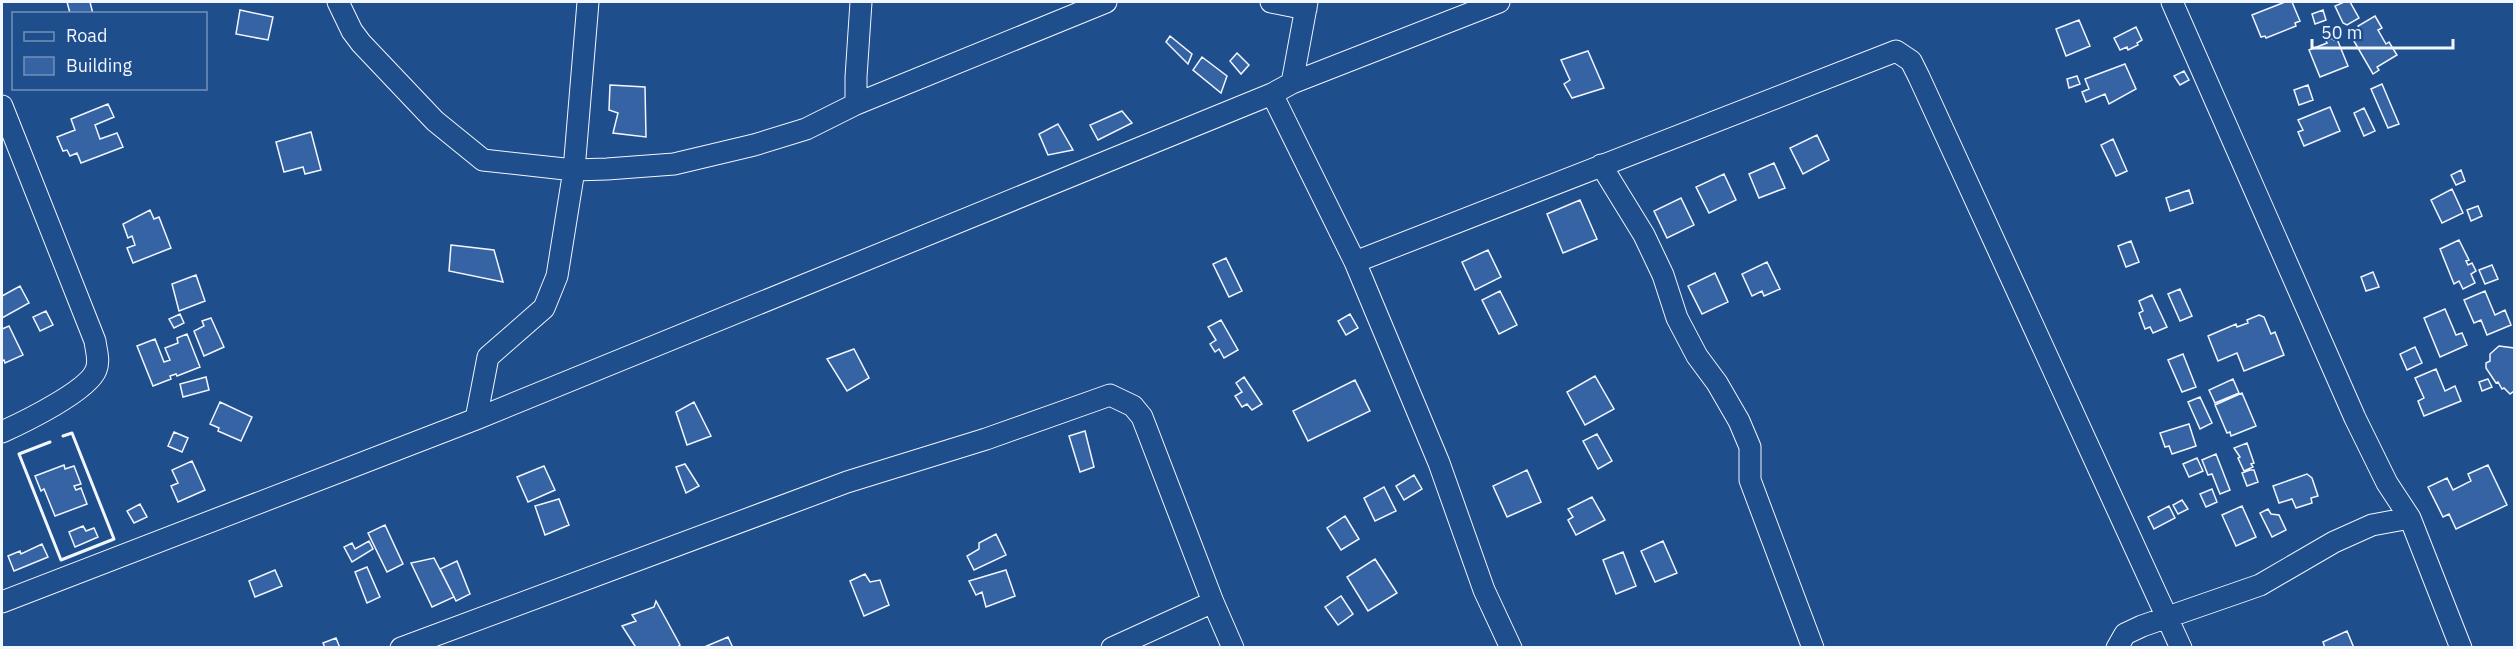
<svg xmlns="http://www.w3.org/2000/svg" width="2516" height="649" viewBox="0 0 2516 649" font-family="'IBM Plex Sans',sans-serif">
<rect width="100%" height="100%" fill="#1f4e8c"/>
<path fill="#3563a3" stroke="#f2f6ff" stroke-width="1.5" d="M67,2H90L93,14H68L70,13Z
M2285,2H2292L2300,21L2295,23L2296,26L2266,38L2265,36L2261,37L2252,15Z
M2344,2H2350L2359,18L2347,25L2343,23L2335,6Z
M240,10L273,17L268,40L236,34Z
M2323,10L2326,20L2315,24L2312,14Z
M2375,16L2382,28L2378,30L2386,44L2389,42L2397,55L2377,67L2379,70L2373,74L2351,36L2360,31L2358,26Z
M2079,20L2090,46L2066,56L2056,29Z
M2136,27L2142,40L2137,43L2138,45L2128,50L2127,47L2120,50L2114,38Z
M1170,36L1192,54L1188,64L1166,42Z
M2333,38L2334,40L2337,39L2348,66L2320,77L2309,50L2327,43L2326,41Z
M1588,51L1604,88L1572,98L1564,84L1570,80L1561,60Z
M1237,53L1249,65L1241,74L1230,61Z
M1202,57L1227,76L1221,93L1193,70Z
M2125,64L2136,89L2109,104L2105,94L2086,102L2082,92L2089,89L2085,79Z
M2184,71L2189,80L2180,85L2174,76Z
M2077,76L2080,84L2069,88L2067,79Z
M2382,84L2399,124L2388,128L2371,89Z
M610,85L645,87L646,137L613,133L618,113L609,110Z
M2308,85L2313,100L2299,105L2294,90Z
M108,104L114,117L95,125L100,139L117,133L123,147L81,163L77,153L70,156L67,150L63,151L57,137L75,130L71,119Z
M2330,107L2340,131L2304,146L2298,132L2303,130L2298,120Z
M2364,108L2375,131L2364,136L2354,113Z
M1122,111L1132,123L1098,140L1090,125Z
M1058,124L1073,150L1048,155L1039,134Z
M311,132L321,170L305,174L303,167L284,172L276,142Z
M1817,135L1829,160L1803,174L1790,148Z
M2113,139L2127,171L2116,176L2101,145Z
M1774,163L1785,188L1759,198L1749,174Z
M2461,170L2465,181L2456,185L2451,175Z
M1724,174L1736,200L1709,213L1696,187Z
M2452,189L2463,213L2442,223L2431,200Z
M2189,190L2193,203L2170,211L2166,198Z
M1681,198L1694,225L1667,238L1654,211Z
M1580,200L1597,239L1563,253L1547,214Z
M2478,206L2482,216L2471,221L2467,210Z
M150,210L154,219L159,217L171,248L133,263L127,248L135,245L132,236L128,238L123,224Z
M2459,240L2469,260L2466,261L2468,265L2472,263L2476,271L2471,274L2475,283L2463,289L2459,281L2454,284L2440,249Z
M2131,241L2139,262L2126,267L2118,246Z
M451,245L494,250L503,282L449,271Z
M1488,250L1501,277L1475,290L1462,262Z
M1226,258L1242,291L1229,297L1213,264Z
M1767,262L1780,289L1764,296L1762,291L1752,296L1742,274Z
M2492,265L2498,279L2485,284L2479,270Z
M2373,272L2379,287L2366,291L2361,277Z
M1715,273L1728,302L1702,314L1688,286Z
M196,275L205,301L179,311L172,284Z
M20,286L29,303L2,318V296Z
M2180,289L2192,316L2180,321L2168,294Z
M1500,291L1517,325L1499,334L1482,300Z
M2485,291L2495,315L2505,310L2511,325L2487,335L2481,320L2474,323L2464,300Z
M2152,295L2167,327L2153,333L2150,327L2145,329L2139,313L2143,311L2139,301Z
M2445,309L2456,335L2462,333L2467,345L2440,357L2424,318Z
M46,311L53,325L40,331L33,317Z
M180,314L184,323L174,328L169,319Z
M1350,314L1358,328L1346,335L1338,321Z
M2259,315L2264,317L2271,334L2275,332L2284,355L2244,371L2237,353L2218,361L2208,336L2236,324L2237,327L2248,323L2247,320Z
M211,318L224,347L204,356L194,331L204,326L202,321Z
M1221,320L1238,350L1224,358L1219,349L1215,352L1210,344L1216,340L1208,327Z
M9,326L23,355L5,363L4,360L2,361V329Z
M187,334L200,367L177,376L176,374L170,376L171,379L153,386L137,346L155,339L164,362L170,360L165,348L178,343L177,338Z
M2499,346L2514,348V391L2510,394L2504,388L2502,389L2498,382L2496,383L2486,368V363L2490,361V354Z
M2415,347L2422,363L2407,370L2400,354Z
M854,349L869,378L847,391L827,359Z
M2183,354L2196,387L2182,392L2168,360Z
M2436,369L2445,391L2455,386L2461,401L2424,416L2418,401L2424,398L2415,378Z
M1595,376L1614,409L1585,425L1567,392Z
M206,377L209,390L183,397L180,384Z
M1244,377L1262,404L1252,410L1247,404L1242,407L1235,396L1242,392L1236,383Z
M2233,379L2239,393L2215,403L2209,390Z
M2488,379L2492,387L2482,391L2479,382Z
M1355,380L1370,411L1308,441L1293,411Z
M2242,393L2256,426L2231,436L2230,432L2227,433L2215,405Z
M2200,397L2212,423L2200,429L2188,402Z
M220,402L252,417L241,441L218,431L219,428L210,424Z
M694,402L711,436L687,445L676,412Z
M2189,424L2196,446L2172,454L2169,446L2165,447L2160,433Z
M1085,431L1094,467L1080,472L1069,436Z
M174,432L188,438L182,452L168,446Z
M1597,434L1612,461L1598,469L1583,441Z
M2247,443L2254,463L2251,464L2253,467L2244,471L2238,458L2240,457L2234,448Z
M2216,454L2230,490L2220,494L2212,474L2208,475L2202,460Z
M2197,458L2203,471L2189,477L2183,464Z
M192,461L205,490L178,502L171,486L178,483L172,470Z
M685,464L699,486L686,493L676,467Z
M64,465L65,469L74,466L81,484L74,486L76,490L81,488L87,504L55,516L44,489L41,491L35,476Z
M2488,465L2507,505L2456,529L2449,514L2443,517L2428,487L2447,478L2453,490L2471,481L2468,474Z
M544,466L555,490L528,502L517,477Z
M1527,470L1541,502L1507,517L1493,486Z
M2250,470H2254L2258,482L2247,486L2242,473Z
M2307,474L2312,478L2318,496L2311,498L2312,503L2296,508L2292,499L2279,503L2273,486Z
M1414,475L1422,489L1404,500L1396,486Z
M1384,487L1396,511L1375,521L1364,498Z
M2212,489L2217,502L2206,507L2200,494Z
M1592,497L1605,520L1576,535L1568,520L1573,517L1568,509Z
M559,499L569,525L545,535L535,506Z
M2182,500L2188,509L2178,514L2173,505Z
M140,504L147,517L134,523L127,511Z
M2169,506L2175,518L2154,529L2148,517Z
M2242,506L2256,537L2236,546L2222,515Z
M2268,509L2271,514L2279,515L2286,530L2272,537L2260,513Z
M1345,516L1359,539L1341,550L1327,528Z
M385,525L403,564L387,572L368,533Z
M83,526L86,531L94,528L98,537L75,547L69,532Z
M996,534L1006,555L974,570L967,556L979,549V543Z
M369,541L373,549L352,562L344,547L352,543L355,549Z
M1663,541L1677,573L1655,582L1641,551Z
M42,544L48,557L14,571L8,556L20,551L21,554Z
M1623,552L1636,586L1616,594L1603,560Z
M434,558L454,597L432,607L411,563Z
M1375,559L1397,593L1368,611L1347,577Z
M457,561L470,594L456,601L440,569Z
M367,567L380,597L367,603L355,572Z
M275,570L282,586L255,597L249,581Z
M1006,570L1015,596L986,607L982,592L976,595L969,581Z
M865,574L870,582L880,580L889,605L864,616L850,581Z
M1341,596L1353,614L1338,625L1325,607Z
M656,601L680,645L676,648H633L635,646L622,626L636,621L632,615L654,607Z
M2347,631L2354,648H2325L2323,642Z
M728,637L733,648H702Z
M336,638L340,648H325L323,643Z"/>
<g fill="none" stroke-linecap="round" stroke-linejoin="round">
<g stroke="#f2f6ff" stroke-width="23">
<path id="minor" d="M338,2L352,31L361,43L435,121L483,160L574,170L607,169L674,164L754,145L806,129L856,104L1106,2
M1271,2L1306,9
M2172,2L2355,418L2387,483L2410,518L2461,648
M1292,83L1307,2
M1272,94L1355,262L1439,463L1484,590L1511,648
M856,104V77L861,2
M2,106L95,341C96,350 100,361 96,370C88,391 24,422 2,432
M1601,165L1644,235L1663,275L1677,318L1697,356L1717,383L1739,421L1750,447V480L1813,648
M1355,262L1896,51L1911,61L1919,77L2181,648
M476,419L488,357L544,308L557,276L574,170L588,2
M2,602L476,419L1272,94L1292,83L1499,2
M401,648L847,482L986,439L1110,395L1133,406L1142,417L1213,602L1233,648
M1112,648L1213,602
M2117,648L2125,634L2142,626L2260,585L2334,542L2372,525L2410,518"/>
</g>
<use href="#minor" stroke="#1f4e8c" stroke-width="21"/>
<path stroke="#f2f6ff" stroke-width="3" d="M50,442L19,454L61,560L114,539L72,433L63,436"/>
</g>
<rect width="2516" height="649" fill="none" stroke="#f2f6ff" stroke-width="6"/>
<rect x="12" y="12" width="195" height="78" fill="#1f4e8c" stroke="#7391ba" stroke-width="1.5"/>
<rect x="24" y="32" width="30" height="9" fill="#1f4e8c" stroke="#7391ba" stroke-width="1.5"/>
<text x="66" y="42" font-size="18" fill="#f2f6ff">Road</text>
<rect x="24" y="57" width="30" height="18" fill="#3563a3" stroke="#7391ba" stroke-width="1.5"/>
<text x="66" y="72" font-size="18" fill="#f2f6ff">Building</text>
<path d="M2312 39v9h141v-9" fill="none" stroke="#f2f6ff" stroke-width="3"/>
<text x="2321" y="39" font-size="18" fill="#f2f6ff" stroke="#1f4e8c" stroke-width="4.5" paint-order="stroke">50 m</text>
</svg>
